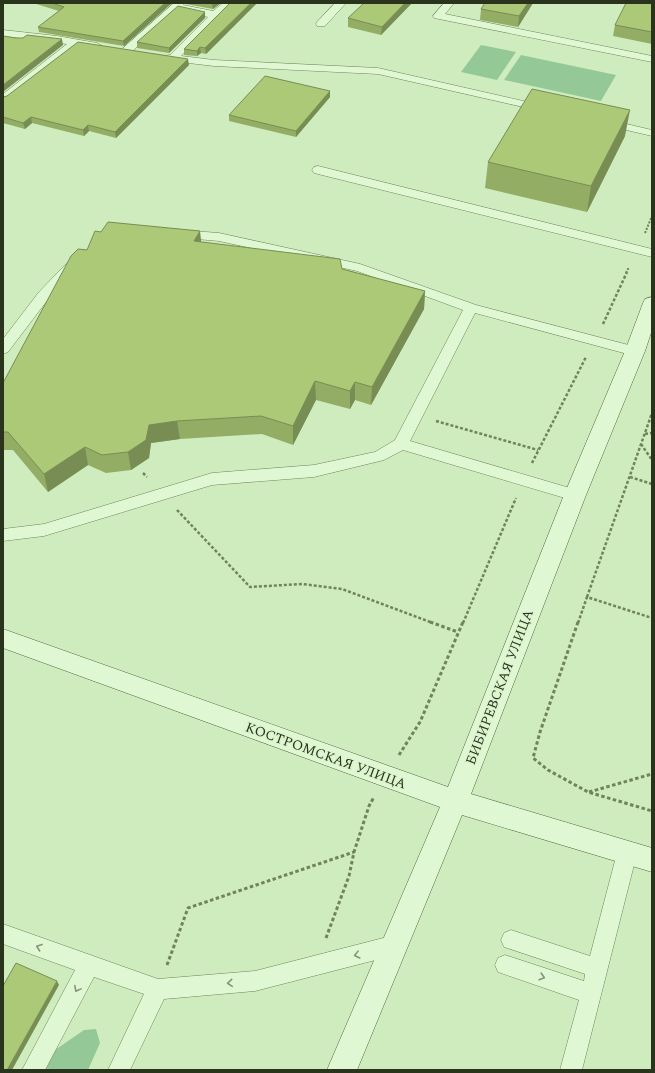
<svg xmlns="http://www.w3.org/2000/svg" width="655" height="1073" viewBox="0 0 655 1073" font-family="Spectral,serif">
<rect width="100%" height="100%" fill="#cfecbf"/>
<path fill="#94c997" d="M481,45L516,52L497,80L461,72Z
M521,55L616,75L601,101L504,80Z
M96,1029L100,1043L88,1070H40L55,1050L84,1030Z"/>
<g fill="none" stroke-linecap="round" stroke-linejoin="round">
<g stroke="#6f8458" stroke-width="1">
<path id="lane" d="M174,3H185L183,5L213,11L223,3H234L181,56L214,60L378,68L545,106L549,107L551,109L549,111L545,112L378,74L214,66L163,60L162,58L163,56L170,55L208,17L178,10L130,53H122L121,51L122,49Z
M335,3H346L325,26H317L316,24L317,22Z
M444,3H454L445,14L652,56V62L434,18L433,16Z
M3,30L57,36L97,43L102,46L97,49L78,46L7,101L3,102V94L67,44L3,36Z
M605,119L652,130V136L601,124L599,122L601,120Z
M318,166L652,249V257L314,173L312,170L314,167Z
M179,230L219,233L360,264L476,305L640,348L642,351L640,354L635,356L475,313L410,441L580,491L583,495L580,499L575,501L403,450L384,460L314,477L212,485L44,536L3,541V529L44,524L212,473L314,465L375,452L395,440L463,310L357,271L219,241L174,237L173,234L174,231Z
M72,262L77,263L79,266L77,269L49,298L8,352L3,354V339L39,292L67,263Z
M627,844L634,847L637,853L582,1070H560L579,1000L498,972L495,965L498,958L505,955L584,981L585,974L504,947L501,940L504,933L511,930L590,956L617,853L620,847Z
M3,924L158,979L255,971L395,935L402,938L405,945L402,952L395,955L255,991L164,999L130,1070H108L144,994L94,977L45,1070H22L75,970L3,944Z"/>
</g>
<g stroke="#53653c" stroke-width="1">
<path id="secondary" d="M652,297V330L645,351L586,495L471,794L652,848V872L462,815L357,1070H327L440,807L3,648V629L448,787L564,495L625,351L643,303L645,299Z"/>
</g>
<path stroke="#6f8458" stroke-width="2" stroke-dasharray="2 1.5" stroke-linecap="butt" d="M645,233L652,216
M626,273L629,267"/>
<path stroke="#6f8458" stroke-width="2.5" stroke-dasharray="3 2" stroke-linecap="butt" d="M603,324L627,272
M436,421L538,450
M645,434L652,433
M641,444L652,460
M532,463L586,357
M143,473L147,477
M630,477L652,484
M177,510L250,587L302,584L342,589L433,623
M587,597L652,413
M463,623L516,498
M578,623L587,597L652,618"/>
<path stroke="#6f8458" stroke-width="3" stroke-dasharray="3.5 2.5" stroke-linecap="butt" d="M430,622L458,632
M578,622L540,732L533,758L548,770L588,792L652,811
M399,755L420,722L463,622
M589,792L652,774
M326,938L349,876L354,852L369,806L374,797
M167,965L188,908L354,852"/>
<use href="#lane" fill="#dff7d2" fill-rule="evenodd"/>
<use href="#secondary" fill="#dff7d2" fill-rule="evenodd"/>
</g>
<path fill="#93ad65" d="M33,3H172L124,46L39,32L38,27L59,11Z
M186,3H221L213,9L186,4Z
M230,3H257L206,54L201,53L197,56L184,55V49Z
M412,3L381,35L348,27V18Z
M533,3L518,27L480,20L481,9Z
M652,3V44L613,36L615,25Z
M205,18L169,53L137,48V42Z
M189,65L116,138L89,131L84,136L32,123L25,129L3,123V97Z
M330,91V97L296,137L229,121V115Z
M625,136L587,212L485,188L488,162Z
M201,242L342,269L425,291L424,309L371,405L355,400L350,409L316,400L293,445L262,434L180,439L151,443L149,458L131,470L106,473L88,465L48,492L13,450H3V383L87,250Z"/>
<path fill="#788d53" d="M165,3H172L124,46L123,41Z
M213,3H221L213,9L212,4Z
M251,3H257L206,54L205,48Z
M405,3H412L381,35L382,27Z
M528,3H533L518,27L519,16Z
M205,12V18L169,53V48Z
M62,39L63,45L3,92V85Z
M200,47L201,53L197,56V51Z
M188,59L189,65L116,138L115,132Z
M330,91V97L296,137V131Z
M630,110L625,136L587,212L591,186Z
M31,117L32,123L25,129L23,123Z
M88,125L89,131L84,136L83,130Z
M200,231L202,249L194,241Z
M425,291L424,309L371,405L372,387Z
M315,381L316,400L293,445V426Z
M355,382V400L350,409V391Z
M177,421L180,439L151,443L149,458L131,470L128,452L149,425Z
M85,447L88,465L48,492L44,474Z
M57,981L59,985L12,1070H7Z"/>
<path fill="#abc976" stroke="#788d53" d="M52,3H165L123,41L38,27L64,7Z
M230,3H251L205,48L200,47L197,51L184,49Z
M364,3H405L382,27L348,18Z
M485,3H528L519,16L481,9Z
M626,3H652V32L615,25Z
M178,6L205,12L169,48L137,42Z
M27,35L62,39L3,85V36L16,38H23Z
M78,42L188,59L115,132L88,125L83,130L31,117L23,123L3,117V97L7,96Z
M265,76L330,91L296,131L229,115Z
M532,89L630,110L591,186L488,162Z
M108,222L200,231L194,241L340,259L342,269L425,291L372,387L355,382L350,391L315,381L293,426L261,416L177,421L149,425L146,440L128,452L102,455L85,447L44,474L8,432H3V383L71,256L78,249L87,250L95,231L101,232Z
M16,963L57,981L7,1070H3V986Z"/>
<defs><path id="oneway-chevron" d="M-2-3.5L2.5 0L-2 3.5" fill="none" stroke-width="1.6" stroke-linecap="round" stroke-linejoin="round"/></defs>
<g stroke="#849677">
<use href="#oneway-chevron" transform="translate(39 947) rotate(-160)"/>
<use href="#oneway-chevron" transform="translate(357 955) rotate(166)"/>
<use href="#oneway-chevron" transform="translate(542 977) rotate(17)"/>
<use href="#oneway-chevron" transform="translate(230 983) rotate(175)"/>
<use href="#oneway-chevron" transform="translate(77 989) rotate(118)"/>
</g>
<g text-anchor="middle" stroke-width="3" stroke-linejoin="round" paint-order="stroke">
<g font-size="14" fill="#2a341c" stroke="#dbf4ce">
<text transform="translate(499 687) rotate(-69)" y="5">БИБИРЕВСКАЯ УЛИЦА</text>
<text transform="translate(326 755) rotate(20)" y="5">КОСТРОМСКАЯ УЛИЦА</text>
</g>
</g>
<rect width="655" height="1073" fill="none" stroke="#2a341c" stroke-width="8"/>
</svg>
